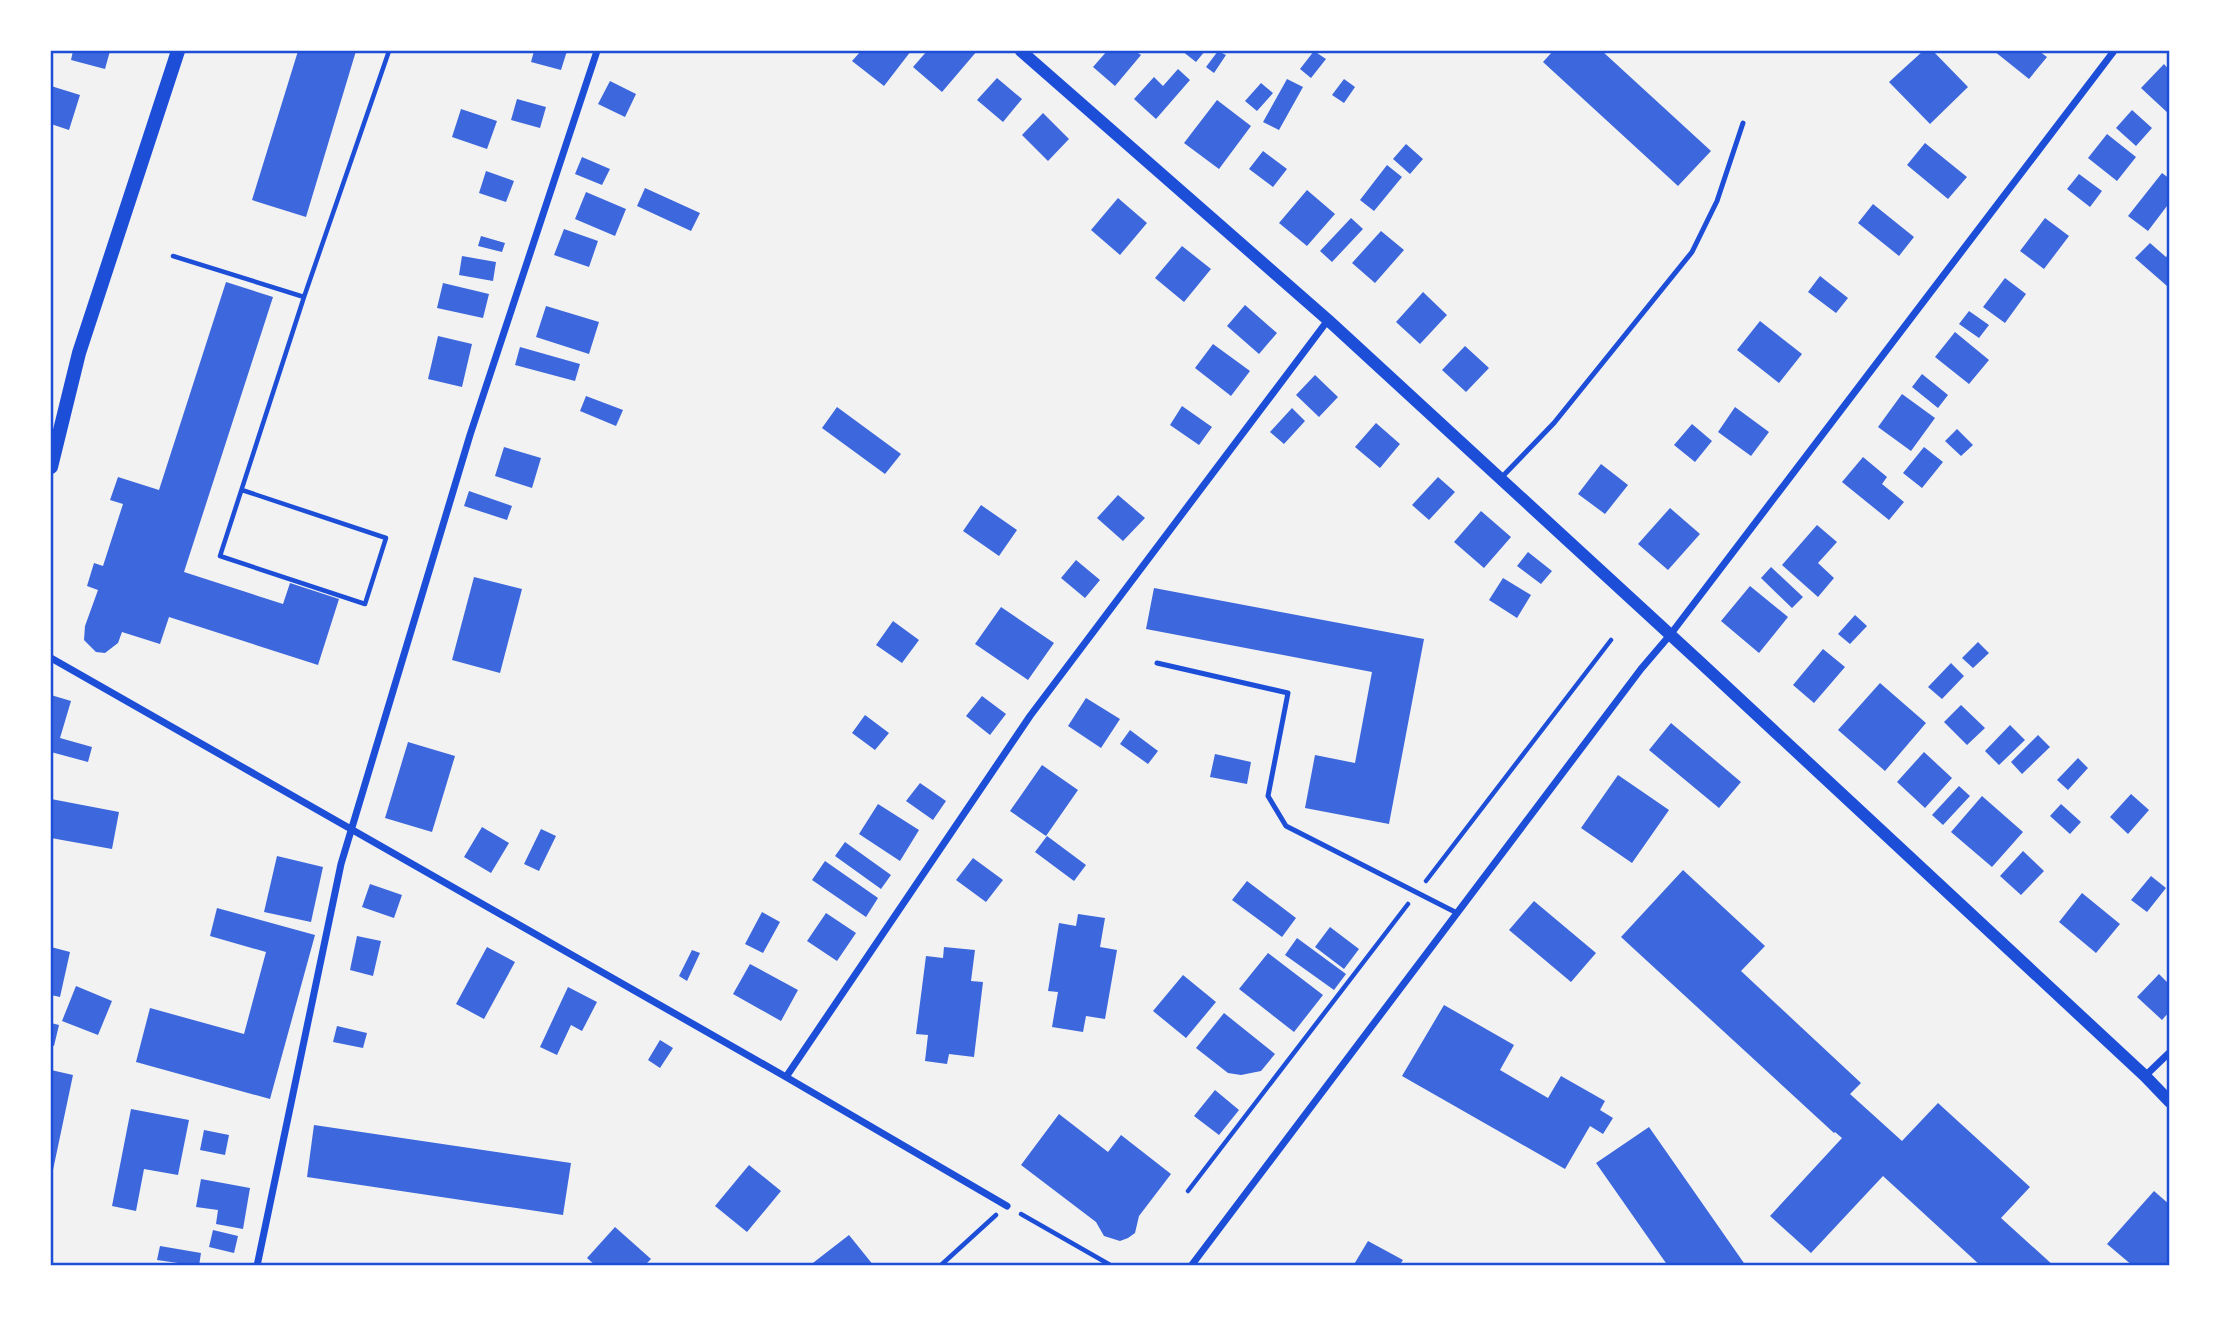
<svg xmlns="http://www.w3.org/2000/svg" width="2221" height="1317" viewBox="0 0 2221 1317" font-family="Inter,sans-serif">
<rect width="100%" height="100%" fill="#f2f2f2"/>
<path fill="#3d67dc" d="M73,51H110L105,69L71,60Z
M298,51H356L306,217L252,200Z
M534,51H567L561,70L531,62Z
M861,51H911L884,86L852,61Z
M927,51H977L942,92L913,67Z
M1107,51H1135L1141,55L1115,86L1093,67Z
M1182,51H1205L1196,62Z
M1218,51L1226,55L1214,73L1206,67Z
M1314,51L1326,59L1311,78L1300,69Z
M1553,51H1602L1711,151L1678,186L1543,62Z
M1923,51H1933L1968,87L1930,124L1889,82Z
M1994,51H2039L2047,57L2029,79Z
M2164,64L2170,71V115L2141,88Z
M1178,69L1190,80L1156,119L1134,99L1154,77L1163,86Z
M997,78L1022,99L1003,122L977,100Z
M1287,79L1303,87L1279,130L1263,122Z
M1344,79L1355,87L1344,103L1332,95Z
M610,81L636,94L625,117L598,104Z
M1261,83L1273,93L1257,111L1245,101Z
M51,86L80,95L69,130L51,124Z
M517,99L546,107L540,128L511,120Z
M1217,100L1251,126L1219,169L1184,143Z
M461,109L497,121L487,149L452,137Z
M2132,110L2152,128L2136,146L2116,128Z
M1043,113L1069,139L1048,161L1022,135Z
M2107,134L2136,157L2117,181L2088,158Z
M1925,143L1967,177L1948,199L1907,165Z
M1406,144L1423,159L1410,174L1393,159Z
M1263,151L1287,169L1273,187L1249,169Z
M582,157L610,169L602,185L575,174Z
M1387,165L1402,177L1374,211L1360,200Z
M486,171L514,181L506,202L479,193Z
M2162,173L2170,179V202L2148,231L2128,216Z
M2079,174L2102,191L2090,207L2067,189Z
M645,188L700,213L691,231L637,206Z
M1307,190L1335,214L1307,246L1279,223Z
M586,192L626,209L615,236L575,219Z
M1118,198L1147,223L1120,255L1091,230Z
M1873,204L1914,237L1899,256L1858,223Z
M1351,218L1363,229L1332,262L1320,251Z
M2045,218L2069,236L2044,269L2020,251Z
M564,229L598,241L589,267L554,255Z
M1381,231L1404,250L1375,283L1352,263Z
M481,236L505,243L502,252L478,246Z
M2150,243L2166,257L2170,253V282L2167,286L2135,258Z
M1182,246L1211,269L1184,302L1155,278Z
M462,256L496,262L493,281L459,275Z
M1820,276L1848,298L1836,313L1808,292Z
M2005,278L2026,294L2005,323L1983,307Z
M226,282L273,297L184,572L283,604L290,583L339,599L318,665L169,617L160,644L122,632L118,643L105,653L96,652L84,640L85,626L98,590L87,586L94,563L103,566L123,504L110,500L118,477L159,490Z
M443,283L489,294L483,318L437,308Z
M1423,292L1447,315L1420,344L1396,322Z
M1245,305L1277,333L1259,354L1227,326Z
M546,306L599,322L589,354L536,337Z
M1969,311L1989,325L1979,338L1959,324Z
M1760,321L1802,354L1779,383L1737,350Z
M1955,332L1989,360L1969,384L1935,357Z
M438,336L472,344L462,387L428,379Z
M1213,344L1250,371L1231,396L1195,368Z
M1465,346L1489,368L1466,392L1442,370Z
M520,347L580,364L575,381L515,365Z
M1922,374L1948,395L1938,408L1912,387Z
M1315,375L1338,397L1319,417L1296,395Z
M1902,394L1935,418L1911,451L1878,427Z
M586,396L623,410L616,426L580,411Z
M1182,406L1212,427L1199,445L1170,425Z
M837,407L901,454L885,474L822,428Z
M1735,407L1769,432L1751,456L1718,432Z
M1292,408L1305,421L1284,444L1270,432Z
M1376,423L1400,444L1380,468L1355,447Z
M1692,424L1712,441L1695,462L1674,445Z
M1957,429L1973,445L1961,456L1945,441Z
M504,447L541,458L532,488L495,476Z
M1924,447L1943,462L1922,488L1903,473Z
M1863,457L1887,477L1882,484L1904,502L1889,520L1842,482Z
M1601,464L1628,485L1605,514L1578,494Z
M1438,477L1455,492L1429,520L1412,505Z
M469,491L512,506L507,520L464,506Z
M1118,495L1145,518L1123,541L1097,518Z
M981,505L1017,530L999,556L963,531Z
M1670,508L1700,534L1668,570L1638,544Z
M1481,511L1511,537L1484,568L1454,542Z
M1817,525L1837,542L1818,563L1834,578L1818,597L1782,565Z
M1528,552L1552,571L1541,584L1517,566Z
M1076,560L1100,580L1085,598L1061,578Z
M1771,567L1803,597L1792,608L1761,578Z
M474,577L522,589L500,673L452,660Z
M1503,578L1531,595L1517,618L1489,600Z
M1750,586L1788,617L1759,653L1721,621Z
M1154,588L1424,639L1389,824L1305,808L1315,755L1355,763L1372,672L1146,629Z
M1001,607L1054,643L1028,680L975,644Z
M1855,615L1867,626L1850,644L1838,634Z
M893,621L919,640L902,663L876,645Z
M1978,642L1989,653L1973,668L1962,658Z
M1823,649L1845,667L1814,703L1793,685Z
M1951,663L1964,676L1942,699L1928,687Z
M1880,683L1926,723L1885,771L1838,730Z
M51,695L71,701L60,738L92,747L88,762L51,752Z
M982,696L1006,714L990,735L966,716Z
M1086,698L1120,719L1101,748L1068,726Z
M1961,705L1985,728L1967,745L1944,722Z
M865,715L889,733L875,750L852,733Z
M1671,723L1741,782L1719,808L1649,750Z
M2010,725L2025,740L1999,765L1985,751Z
M1130,730L1158,751L1148,764L1120,744Z
M2038,735L2050,747L2022,774L2011,762Z
M408,742L455,756L432,832L385,818Z
M1924,752L1952,778L1925,808L1897,782Z
M1215,754L1251,762L1247,784L1210,777Z
M2078,758L2088,768L2068,790L2057,780Z
M1042,765L1078,790L1046,836L1010,811Z
M1618,775L1669,810L1632,863L1581,828Z
M920,783L946,801L933,820L906,801Z
M1959,786L1970,796L1943,825L1932,815Z
M2131,794L2149,810L2128,834L2110,817Z
M1982,796L2023,832L1992,867L1951,832Z
M51,799L119,812L112,849L51,838Z
M878,804L919,830L900,861L859,834Z
M2061,804L2081,822L2070,834L2050,816Z
M482,827L509,843L491,873L464,857Z
M541,829L556,836L539,871L524,864Z
M1047,836L1086,865L1074,881L1035,852Z
M845,842L891,875L881,889L835,856Z
M2023,851L2044,871L2021,895L2000,876Z
M277,856L323,867L311,922L264,912Z
M973,858L1003,880L986,902L956,880Z
M825,861L878,898L866,917L812,880Z
M1683,870L1765,946L1741,971L1861,1083L1850,1094L1902,1141L1938,1103L2030,1187L2001,1218L2054,1266H1981L1883,1176L1811,1253L1770,1216L1842,1138L1835,1132L1834,1133L1621,937Z
M2151,876L2166,888L2147,912L2131,900Z
M1247,881L1296,918L1282,937L1232,900Z
M370,884L402,895L394,918L362,907Z
M2082,893L2120,924L2096,953L2059,922Z
M1534,901L1596,953L1571,982L1509,930Z
M217,908L315,935L270,1099L136,1062L150,1008L244,1034L266,952L210,936Z
M762,912L780,922L763,953L745,944Z
M826,913L856,933L837,961L807,941Z
M1078,914L1105,918L1100,947L1117,950L1105,1019L1086,1016L1083,1032L1052,1027L1058,992L1048,991L1059,923L1076,926Z
M1330,927L1359,949L1344,969L1315,947Z
M357,936L381,941L373,976L350,970Z
M1297,938L1346,974L1334,990L1285,955Z
M51,947L70,952L60,997L51,995Z
M487,947L515,962L484,1019L456,1004Z
M944,947L975,950L971,981L983,982L974,1057L949,1054L947,1064L925,1061L928,1035L916,1034L926,956L943,958Z
M692,950L700,953L687,981L679,976Z
M1268,953L1323,995L1294,1032L1239,989Z
M750,964L798,990L781,1021L733,994Z
M2159,974L2170,985V1011L2162,1020L2137,997Z
M1183,975L1216,1002L1186,1038L1153,1011Z
M76,986L112,1001L98,1035L62,1021Z
M568,987L597,1002L582,1031L571,1025L557,1055L540,1047Z
M1444,1005L1514,1045L1500,1070L1548,1098L1561,1076L1605,1101L1600,1110L1613,1118L1603,1134L1590,1126L1565,1169L1402,1076Z
M1224,1013L1275,1054L1261,1071L1241,1075L1228,1073L1196,1048Z
M51,1023L59,1025L54,1046L51,1045Z
M337,1026L367,1033L363,1048L333,1042Z
M660,1040L673,1048L660,1068L648,1060Z
M51,1070L73,1075L53,1170L51,1169Z
M1215,1090L1239,1110L1219,1135L1194,1116Z
M131,1109L189,1120L178,1175L144,1169L136,1211L112,1206Z
M1059,1114L1108,1152L1121,1135L1171,1174L1139,1216L1135,1233L1128,1238L1120,1241L1104,1236L1096,1222L1021,1165Z
M314,1125L571,1163L563,1215L307,1177Z
M1649,1127L1746,1266H1668L1596,1163Z
M204,1130L229,1135L225,1155L200,1150Z
M749,1165L781,1191L747,1232L715,1206Z
M201,1179L250,1188L243,1229L216,1224L218,1210L196,1207Z
M2154,1191L2170,1205V1266H2133L2107,1244Z
M615,1227L651,1259L644,1266H596L587,1258Z
M213,1230L238,1236L234,1253L209,1247Z
M849,1235L874,1266H809Z
M1368,1241L1403,1260L1399,1266H1353Z
M160,1246L201,1253L199,1266L157,1260Z"/>
<g fill="none" stroke-linecap="round" stroke-linejoin="round">
<path stroke="#1d4ed8" stroke-width="4.5" d="M173,256L304,297
M242,490L386,538L365,604L220,556L304,297L389,51
M1426,881L1611,640
M1188,1191L1408,904
M1021,1214L1112,1266
M940,1266L996,1215"/>
<path stroke="#1d4ed8" stroke-width="5" d="M1500,479L1554,423L1692,252L1717,201L1743,123
M1157,663L1288,693L1268,796L1286,826L1457,913"/>
<path stroke="#1d4ed8" stroke-width="7" d="M51,658L786,1077L1007,1206
M2145,1076L2170,1052
M786,1077L1030,716L1328,320
M257,1266L341,864L470,435L597,51
M1191,1266L1641,669L1670,635L2114,51"/>
<path stroke="#1d4ed8" stroke-width="12" d="M1021,51L1328,320L1701,663L2145,1076L2170,1102"/>
<path stroke="#1d4ed8" stroke-width="14" d="M51,467L79,353L178,51"/>
</g>
<rect width="2221" height="1317" fill="none" stroke="#ffffff" stroke-width="105"/>
<rect x="52" y="52" width="2116" height="1212" fill="none" stroke="#1d4ed8" stroke-width="2.5"/>
</svg>
